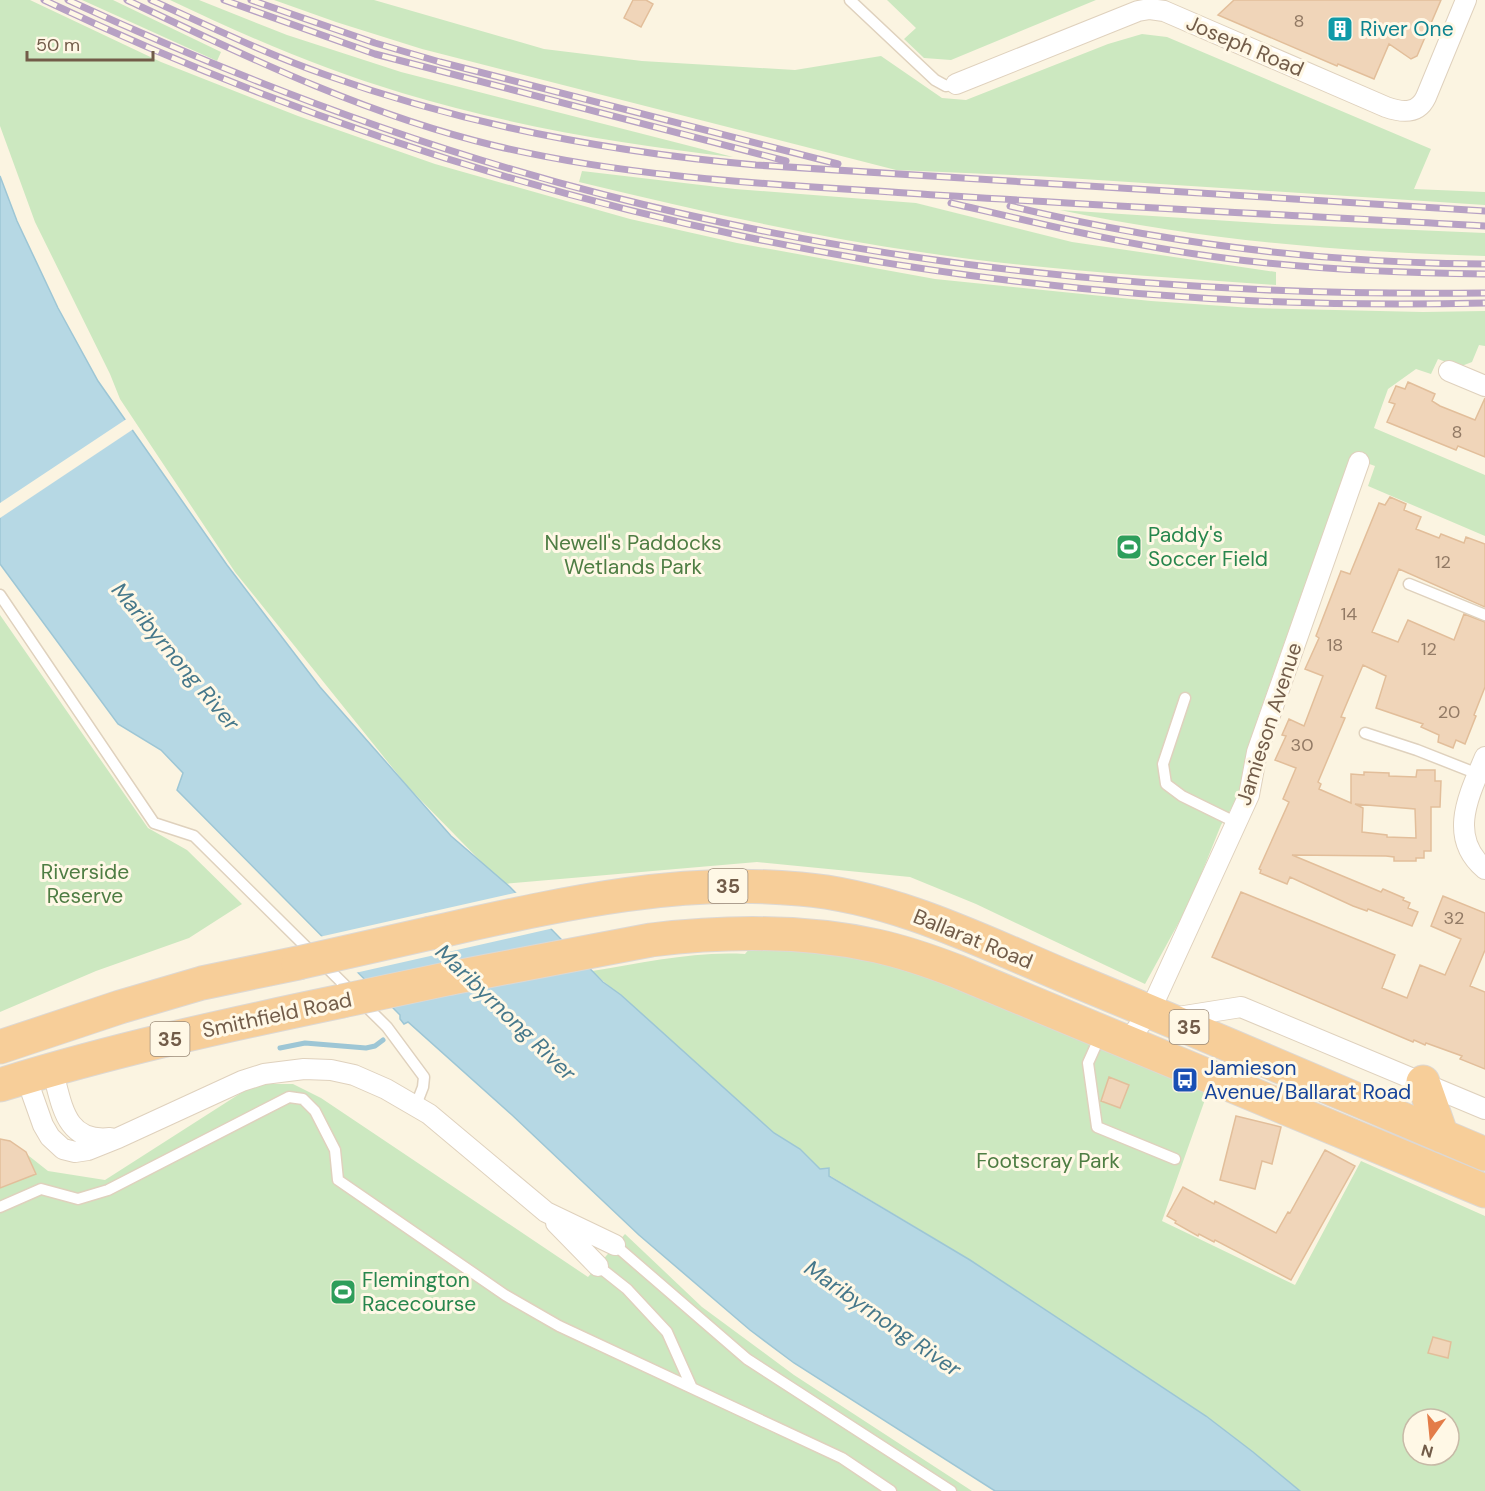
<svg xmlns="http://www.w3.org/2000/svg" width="1485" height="1491" viewBox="0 0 1485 1491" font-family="'DM Sans',sans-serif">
<rect width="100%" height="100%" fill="#fbf4e1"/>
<path fill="#cce8c0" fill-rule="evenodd" d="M0,0H30L161,62L298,116L435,164L630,219L737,243L935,279L1151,301L1252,308L1423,312L1485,311V346L1479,345L1472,362L1459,367L1438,359L1431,374L1416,369L1388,389L1374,428L1485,475V536L1368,486L1375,466L1350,457L1257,720L1239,796L1221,825L1190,902L1145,984L976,904L910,877L757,862L503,884L408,787L235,572L120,399L110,374L35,222L0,126Z
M82,0H113L221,52L217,61Z
M170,0H199L287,35L401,72L733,157C621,144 511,126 402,93C322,69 245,36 170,0Z
M274,0H374L544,49L642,61L795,70L881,56L942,98L966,100L1108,44L1142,34L1167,37L1431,149L1414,189L1485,192V205L1036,176L896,170L422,49L336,22Z
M887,0H1096L951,60L924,58L904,39L916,28Z
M582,171L735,189L916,203L1072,242L1276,272V285C1159,277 1042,270 927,253C810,236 694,210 579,182Z
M1060,210L1275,224L1485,233V256C1340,252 1202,240 1060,210Z
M0,615L148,828L187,850L242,904L189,938L96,971L0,1012Z
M750,948L839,954L902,967L1090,1042L1207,1094L1162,1221L1295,1285L1361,1161L1485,1216V1491H1300L1253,1452L1206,1416L970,1260L829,1175V1168L820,1169L800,1149L774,1133L592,971C643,963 694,951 745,954ZM1413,1419H1449V1455H1413Z
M255,1084H293L321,1098L588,1277L625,1234L702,1307L794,1375L972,1491H0V1142L10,1141L48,1171L105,1180Z"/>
<path fill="#b6d8e4" stroke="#9dc6d5" stroke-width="1.5" d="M0,176L17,221L58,308L98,381L227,565L320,687L451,836L510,887L603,982L621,995L774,1133L800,1149L820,1169L829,1168V1176L970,1260L1206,1416L1253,1452L1300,1491H995L794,1363L750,1330L639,1235L512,1115L408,1022L404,1024L400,1019V1015L177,790L183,773L161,750L118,724L0,564Z"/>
<path fill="#fbf4e1" d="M128,418L135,428L0,518V503Z
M519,892L554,928L355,973L319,937Z"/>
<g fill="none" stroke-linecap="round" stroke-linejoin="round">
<path stroke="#9dc6d5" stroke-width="5" d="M280,1048L305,1043L366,1048L375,1046L383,1040"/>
</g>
<path fill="#f0d5b9" stroke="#e2be9a" stroke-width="1.5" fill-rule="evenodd" d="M633,0H646L653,4L641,27L624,18Z
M1234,0H1441L1417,56L1411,59L1389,44L1374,79L1338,64L1337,66L1218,15Z
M1408,382L1435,394L1432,401L1440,406L1475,420L1485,398V457L1458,446L1456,450L1387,422L1395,404L1389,402L1396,386L1405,389Z
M1390,497L1406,504L1404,510L1421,517L1416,529L1439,538L1441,534L1464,543L1466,537L1485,544V607L1399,569L1372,632L1398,642L1408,620L1454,640L1464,614L1485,622V687L1474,715L1476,716L1465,744L1456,740L1453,748L1438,742L1439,735L1421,727L1423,724L1376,708L1386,676L1363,665L1341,717L1345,718L1318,782L1321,784L1319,789L1351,803V774L1364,775V772L1389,773V776L1416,777L1417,770H1435V781H1441L1440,807H1431V851H1424V858H1416V861H1394V857L1386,856L1292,855L1381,892L1383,889L1404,898L1403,900L1410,903L1408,908L1418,912L1412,926L1368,909L1367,911L1353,906L1290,877L1287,884L1260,873L1261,870L1259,869L1289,802L1283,799L1296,768L1275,760L1286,736L1282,735L1289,719L1304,726L1323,676L1305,669L1319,638L1316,636L1341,571L1350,574L1379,503L1385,505ZM1355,804L1415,809L1416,838L1387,837V835L1362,832L1363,808Z
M1241,892L1395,955L1382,988L1407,998L1420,965L1445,975L1461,939L1431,926L1443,896L1485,913V950L1470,986L1485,992V1069L1460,1059L1462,1056L1426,1043L1425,1045L1414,1040L1413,1042L1212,957Z
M1109,1077L1129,1085L1120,1108L1101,1101Z
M1236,1116L1281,1127L1272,1164L1262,1161L1255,1189L1220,1180Z
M0,1139L10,1141L26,1152L36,1174L0,1188Z
M1325,1150L1355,1166L1291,1280L1215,1240L1214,1242L1199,1234L1198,1236L1175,1223L1176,1221L1167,1216L1183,1187L1214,1204L1215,1201L1276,1233L1288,1212L1290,1213Z
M1433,1337L1451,1342L1448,1358L1428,1353Z"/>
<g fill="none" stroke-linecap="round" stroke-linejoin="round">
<g stroke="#dfd1bd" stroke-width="13">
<path id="service" d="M850,0L935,80L946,86L956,84
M1409,584L1485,615
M0,595L154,823L194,836L387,1027L424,1077L423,1087L416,1105
M1185,698L1163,764L1166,784L1182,796L1235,822
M1365,733L1417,750L1478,774
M1101,1034L1088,1063L1097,1127L1175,1159
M0,1207L41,1189L78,1199L108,1190L289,1097L303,1099L315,1111L335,1150L338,1180L505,1295L559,1326L842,1458L891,1491
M615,1245L747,1359L951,1491
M598,1266L627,1289L667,1332L692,1388"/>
</g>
<g stroke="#dfd1bd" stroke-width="22">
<path id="minor" d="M956,84L1138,11L1150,9L1164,11L1386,107C1403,113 1418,114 1426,97L1466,0
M1449,371L1485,386
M1485,757C1469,795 1447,837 1485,869
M1172,1018L1241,1007L1485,1109
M1128,1041L1150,1011L1249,795L1257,752L1359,462
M52,1069C62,1103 64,1143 110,1138
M26,1077L43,1125L50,1137L63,1149L75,1152L88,1150L118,1138L242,1081L264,1074L304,1069L331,1070L354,1075L386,1089L429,1114L546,1212L615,1245
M556,1223L598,1266"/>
</g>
<g stroke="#ddd8d3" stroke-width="35">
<path id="trunk" d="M431,933C554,906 672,877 800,889C897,897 985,943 1074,980C1212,1037 1348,1096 1485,1154
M451,978L651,940C725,931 803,930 877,946C904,952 930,961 956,971L1485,1191
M0,1047L120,1007L202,983L298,963
M1423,1082L1442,1136
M0,1085C113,1050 227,1025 342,1001"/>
</g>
<use href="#service" stroke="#fff" stroke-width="10"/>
<use href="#minor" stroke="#fff" stroke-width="20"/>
<use href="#trunk" stroke="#f7ce99" stroke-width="33"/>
<g stroke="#b7a1c4" stroke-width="7">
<path id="rail" d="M44,0C496,215 985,316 1485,303
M68,0C241,80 421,148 605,195C893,269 1189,297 1485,293
M127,0C247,57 366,115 496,146C631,178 768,184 906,193C1099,206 1292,215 1485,226
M151,0C209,26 266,54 326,75C465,125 609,152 756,165L1485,211
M224,0L375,54L786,161
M251,0L375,43L440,62L838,164
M951,203C1037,223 1122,244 1209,256C1301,269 1393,273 1485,274
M1010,206C1166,244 1324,263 1485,264"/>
</g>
<use href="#rail" stroke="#fff8e6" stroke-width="4.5" stroke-dasharray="14" stroke-linecap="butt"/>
<g stroke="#ddd8d3" stroke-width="35" stroke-linecap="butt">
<path id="trunk-bridge" d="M298,963L431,933
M342,1001L451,978"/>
</g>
<use href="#trunk-bridge" stroke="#f7ce99" stroke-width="33"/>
</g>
<defs>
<g id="building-square" transform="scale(1.35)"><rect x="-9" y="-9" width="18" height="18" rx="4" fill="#0f9aa8" stroke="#fff8e6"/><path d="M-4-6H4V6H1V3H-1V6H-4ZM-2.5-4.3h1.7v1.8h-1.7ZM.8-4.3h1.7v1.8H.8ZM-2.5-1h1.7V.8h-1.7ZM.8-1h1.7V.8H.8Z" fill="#fff"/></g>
<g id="stadium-square" transform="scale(1.35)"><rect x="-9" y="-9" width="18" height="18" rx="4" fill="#2e9e5b" stroke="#fff8e6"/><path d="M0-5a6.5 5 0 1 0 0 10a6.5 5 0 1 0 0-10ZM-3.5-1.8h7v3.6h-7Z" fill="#fff"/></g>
<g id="bus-square" transform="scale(1.35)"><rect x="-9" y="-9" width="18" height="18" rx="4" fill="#1a4fb4" stroke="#fff8e6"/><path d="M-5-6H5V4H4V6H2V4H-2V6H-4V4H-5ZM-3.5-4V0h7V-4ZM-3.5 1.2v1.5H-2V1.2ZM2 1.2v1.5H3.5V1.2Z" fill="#fff"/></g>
</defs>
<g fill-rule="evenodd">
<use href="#building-square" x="1340" y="29"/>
<use href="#stadium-square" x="1129" y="547"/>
<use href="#bus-square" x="1185" y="1080"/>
<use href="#stadium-square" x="343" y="1292"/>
</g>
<g text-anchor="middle" stroke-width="6" stroke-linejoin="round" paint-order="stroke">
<g font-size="18" fill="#927a65">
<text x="1299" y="27">8</text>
<text x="1457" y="438">8</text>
<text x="1443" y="568">12</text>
<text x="1349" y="620">14</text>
<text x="1335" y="651">18</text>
<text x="1429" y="655">12</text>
<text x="1449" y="718">20</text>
<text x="1302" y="751">30</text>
<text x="1454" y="924">32</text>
</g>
<g fill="#fff8e6" stroke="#9c8b78" stroke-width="1.5">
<rect x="708.5" y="869" width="39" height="34" rx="4.5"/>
<rect x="1169.5" y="1010" width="39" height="34" rx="4.5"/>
<rect x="150.5" y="1022" width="39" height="34" rx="4.5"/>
</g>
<g font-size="20" font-weight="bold" fill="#725c49">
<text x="728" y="893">35</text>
<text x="1189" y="1034">35</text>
<text x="170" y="1046">35</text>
</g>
<g font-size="21" fill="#0d838f" stroke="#fff8e6" text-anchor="start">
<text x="1360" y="36">River One</text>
</g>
<g font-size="21" fill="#725c49" stroke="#fff8e6">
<text transform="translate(1245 46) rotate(23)" y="7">Joseph Road</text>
<text transform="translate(1269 724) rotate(-72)" y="7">Jamieson Avenue</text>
<text transform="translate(973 939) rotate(22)" y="7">Ballarat Road</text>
<text transform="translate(277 1015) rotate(-12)" y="7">Smithfield Road</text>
</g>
<g font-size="21" fill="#27864d" stroke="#fff8e6" text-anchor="start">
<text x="1148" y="542">Paddy's<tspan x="1148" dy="24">Soccer Field</tspan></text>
<text x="362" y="1287">Flemington<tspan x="362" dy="24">Racecourse</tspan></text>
</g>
<g font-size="21" fill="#4e7d43" stroke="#fff8e6">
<text x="633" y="550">Newell's Paddocks<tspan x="633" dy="24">Wetlands Park</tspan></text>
<text x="85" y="879">Riverside<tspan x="85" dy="24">Reserve</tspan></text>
<text x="1048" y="1168">Footscray Park</text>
</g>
<g font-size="21" fill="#164399" stroke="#fff8e6" text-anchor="start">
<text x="1204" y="1075">Jamieson<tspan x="1204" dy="24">Avenue/Ballarat Road</tspan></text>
</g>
<g font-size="22" font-style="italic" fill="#46788b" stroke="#fff8e6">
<text transform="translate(176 656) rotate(50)" y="8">Maribyrnong River</text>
<text transform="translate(506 1012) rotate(44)" y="8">Maribyrnong River</text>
<text transform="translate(883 1318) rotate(35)" y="8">Maribyrnong River</text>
</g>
</g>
<g transform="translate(1431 1437) rotate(195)"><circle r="28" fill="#fff8e6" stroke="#c7baa7" stroke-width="1.5"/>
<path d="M0-4.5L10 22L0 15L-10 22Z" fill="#e37c48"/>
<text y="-9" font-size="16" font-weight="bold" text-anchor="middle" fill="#725c49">N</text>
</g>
<path d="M27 51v9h126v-9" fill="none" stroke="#725c49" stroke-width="3"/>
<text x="36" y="51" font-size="18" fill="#725c49" stroke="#fff8e6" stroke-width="4.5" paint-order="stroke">50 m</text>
</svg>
